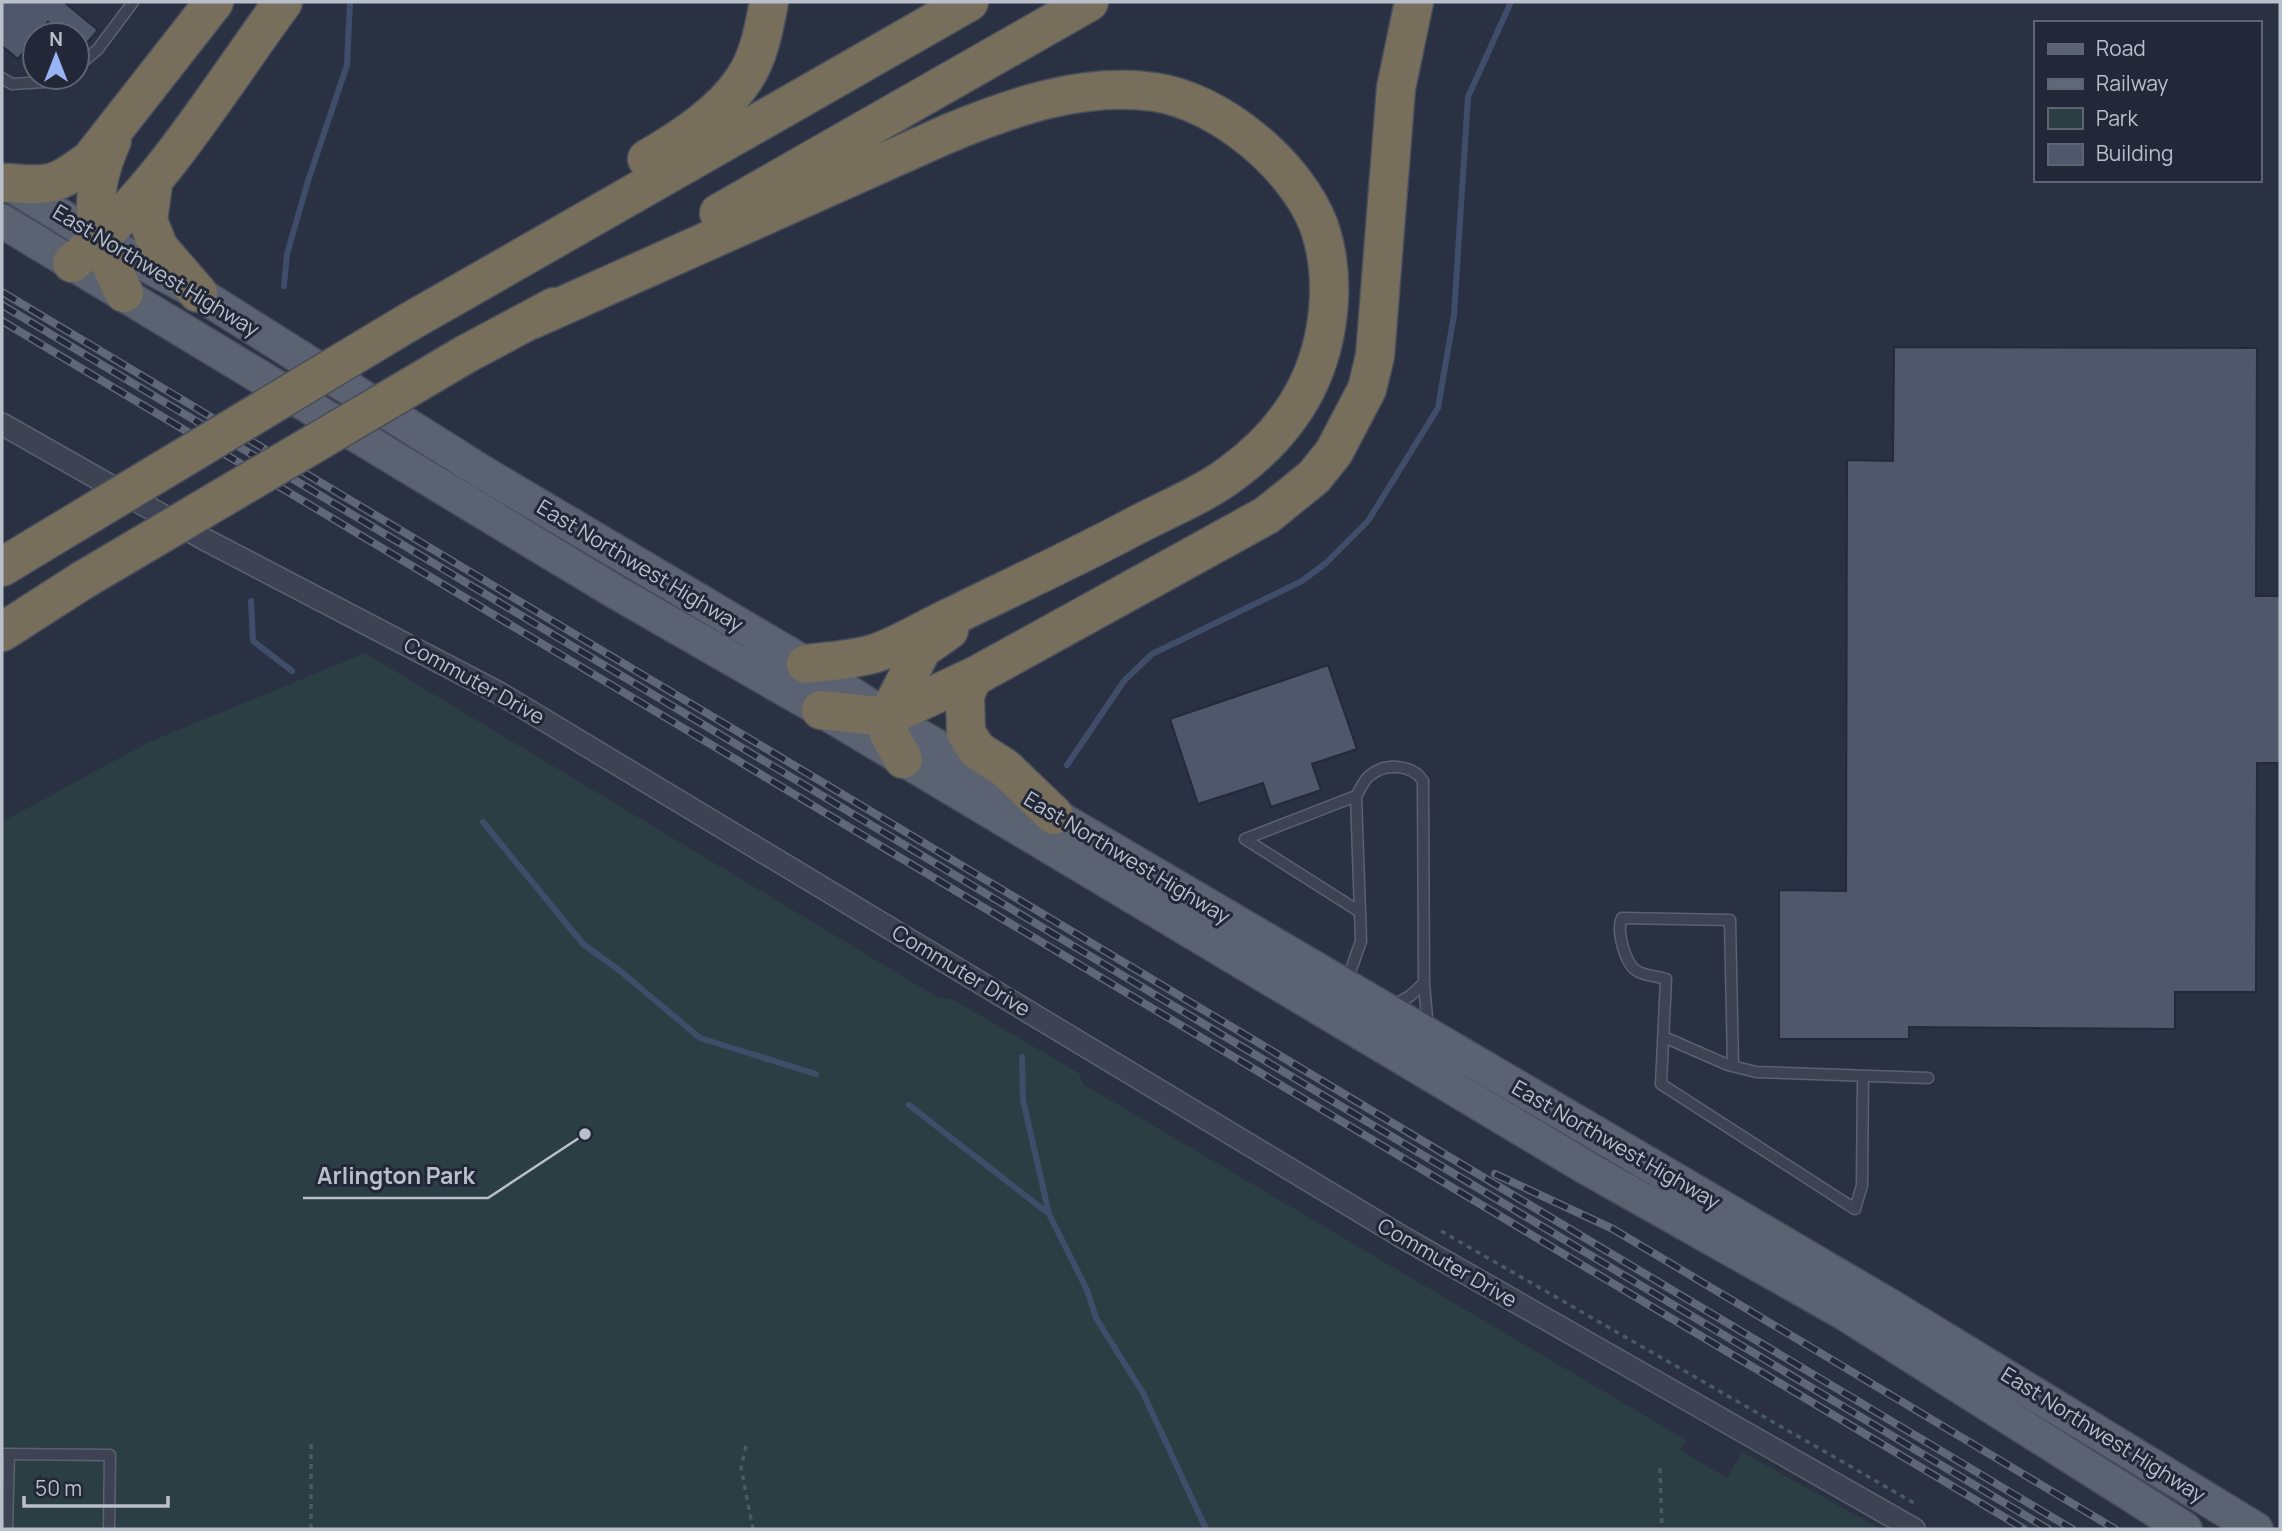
<svg xmlns="http://www.w3.org/2000/svg" width="2282" height="1531" viewBox="0 0 2282 1531" font-family="Manrope,sans-serif">
<rect width="100%" height="100%" fill="#293142"/>
<path fill="#2b3e43" d="M365,653L939,998L952,999L1079,1073L1083,1084L1686,1440L1680,1450L1727,1478L1742,1452L1881,1529H2V822L147,743Z"/>
<g fill="none" stroke-linecap="round" stroke-linejoin="round">
<path stroke="#404d6a" stroke-width="6" d="M284,286L287,254L308,181L347,65L350,2
M251,601L253,641L292,671
M1067,765L1124,681L1152,654L1302,581L1326,563L1368,521L1438,408L1454,315L1468,97L1511,2
M483,822L583,944L619,970L700,1038L816,1074
M1022,1057L1023,1100L1049,1214L1087,1290L1096,1318L1143,1393L1206,1529
M909,1105L1049,1214"/>
</g>
<path fill="#4f586b" stroke="#242a39" stroke-width="2" d="M2,2H64L98,30L77,55V35H64L48,22L18,59L2,46Z
M1894,347L2257,348L2256,596H2280V763H2257L2256,992H2175V1029L1909,1027V1039H1779V890L1846,891L1847,460L1893,461Z
M1328,665L1357,749L1312,764L1321,790L1271,807L1263,783L1198,804L1170,719Z"/>
<g fill="none" stroke-linecap="round" stroke-linejoin="round">
<g stroke="#5b616f" stroke-width="13">
<path id="lane" d="M77,67L98,49L133,2
M2,78L12,84L60,81L65,77
M1356,796C1360,790 1363,782 1368,777C1384,762 1412,764 1423,781L1424,983L1428,1029
M1346,984L1361,941L1356,796L1245,839L1360,912
M1392,1006L1410,996L1424,983
M1664,1037L1728,1065L1756,1072L1928,1078
M1733,1066L1730,920L1622,918C1616,930 1625,964 1637,971C1645,976 1657,976 1666,979L1661,1084L1855,1209L1862,1185L1863,1076
M2,1454L110,1455L109,1529
M7,1529L9,1454"/>
</g>
<g stroke="#5b616f" stroke-width="24">
<path id="street" d="M2,424L204,539L501,694L1404,1238L1914,1529"/>
</g>
<g stroke="#474c5b" stroke-width="36">
<path id="primary" d="M3,180L100,240L198,293L482,472L806,664L887,717L1892,1307L2256,1529
M2,221L619,594L821,710L1587,1168L1844,1313L2185,1529"/>
</g>
<g stroke="#484e5c" stroke-width="41">
<path id="highway" d="M112,140C84,205 96,233 124,293
M647,159C681,139 722,113 744,79C759,57 764,28 769,2
M8,183C51,186 56,186 91,159L214,2
M153,184L148,221L159,248L198,293
M719,213L1089,2
M72,263C159,191 217,92 283,2
M531,320L947,134C1012,107 1083,82 1154,92C1219,101 1296,165 1319,226C1337,278 1330,341 1306,389C1289,422 1262,451 1232,473C1203,495 1165,510 1133,527C1075,558 1016,585 957,614C930,626 904,643 876,653C854,660 829,661 806,664
M409,322L969,2
M466,354L554,307
M2,567L40,544
M2,632L83,580
M973,677L965,695L966,733L977,750L1005,768L1054,815
M821,710L887,717L979,674L1267,515L1314,477L1334,452L1367,389L1375,356L1396,88L1414,2
M903,759L889,734L887,717L922,649L949,630"/>
</g>
<path stroke="#495b60" stroke-width="3.5" stroke-dasharray="5 5" stroke-linecap="butt" d="M1441,1231L1914,1503
M746,1446L741,1468L753,1529
M1660,1468L1662,1529
M311,1529V1444"/>
<use href="#lane" stroke="#3d4352" stroke-width="10"/>
<use href="#street" stroke="#3d4352" stroke-width="21"/>
<use href="#primary" stroke="#5b6272" stroke-width="33"/>
<use href="#highway" stroke="#776f5b" stroke-width="38"/>
<g stroke="#5f6778" stroke-width="8">
<path id="rail" d="M2,292L2072,1529
M2,305L2048,1529
M2,321L2024,1529
M1495,1174L1613,1229L2115,1529"/>
</g>
<use href="#rail" stroke="#222837" stroke-width="5" stroke-dasharray="16" stroke-linecap="butt"/>
<g stroke="#484e5c" stroke-width="41" stroke-linecap="butt">
<path id="highway-bridge" d="M40,544L409,322
M83,580L466,354"/>
</g>
<use href="#highway-bridge" stroke="#776f5b" stroke-width="38"/>
</g>
<g text-anchor="middle" stroke-width="6" stroke-linejoin="round" paint-order="stroke">
<g font-size="21" fill="#babfcc" stroke="#222837">
<text transform="translate(156 271) rotate(31)" y="7">East Northwest Highway</text>
<text transform="translate(640 566) rotate(31)" y="7">East Northwest Highway</text>
<text transform="translate(474 681) rotate(29)" y="7">Commuter Drive</text>
<text transform="translate(1127 858) rotate(31)" y="7">East Northwest Highway</text>
<text transform="translate(961 971) rotate(31)" y="7">Commuter Drive</text>
<text transform="translate(1616 1145) rotate(30)" y="7">East Northwest Highway</text>
<text transform="translate(1447 1263) rotate(30)" y="7">Commuter Drive</text>
<text transform="translate(2103 1435) rotate(32)" y="7">East Northwest Highway</text>
</g>
</g>
<path fill="none" stroke="#babfcc" stroke-width="2.5" d="M585 1134L488 1198H303"/>
<circle fill="#babfcc" stroke="#222837" stroke-width="2.5" cx="585" cy="1134" r="7"/>
<g font-size="23" text-anchor="middle" font-weight="bold" fill="#babfcc" stroke="#222837" stroke-width="6" stroke-linejoin="round" paint-order="stroke">
<text x="396" y="1184">Arlington Park</text>
</g>
<rect width="2282" height="1531" fill="none" stroke="#babfcc" stroke-width="7"/>
<rect x="2034" y="21" width="228" height="161" fill="#222837" stroke="#5f6473" stroke-width="2"/>
<rect x="2048" y="44" width="35" height="10" fill="#5b6272" stroke="#5f6473" stroke-width="2"/>
<text x="2096" y="56" font-size="21" fill="#babfcc">Road</text>
<rect x="2048" y="79" width="35" height="10" fill="#5f6778" stroke="#5f6473" stroke-width="2"/>
<text x="2096" y="91" font-size="21" fill="#babfcc">Railway</text>
<rect x="2048" y="108" width="35" height="21" fill="#2b3e43" stroke="#5f6473" stroke-width="2"/>
<text x="2096" y="126" font-size="21" fill="#babfcc">Park</text>
<rect x="2048" y="144" width="35" height="21" fill="#4f586b" stroke="#5f6473" stroke-width="2"/>
<text x="2096" y="161" font-size="21" fill="#babfcc">Building</text>
<g transform="translate(56 56)"><circle r="33" fill="#222837" stroke="#5f6473" stroke-width="2"/>
<path d="M0-5L12 26L0 18L-12 26Z" fill="#98b2f3"/>
<text y="-10" font-size="19" font-weight="bold" text-anchor="middle" fill="#babfcc">N</text>
</g>
<path d="M24 1496v10h144v-10" fill="none" stroke="#babfcc" stroke-width="3.5"/>
<text x="35" y="1496" font-size="21" fill="#babfcc" stroke="#222837" stroke-width="5" paint-order="stroke">50 m</text>
</svg>
